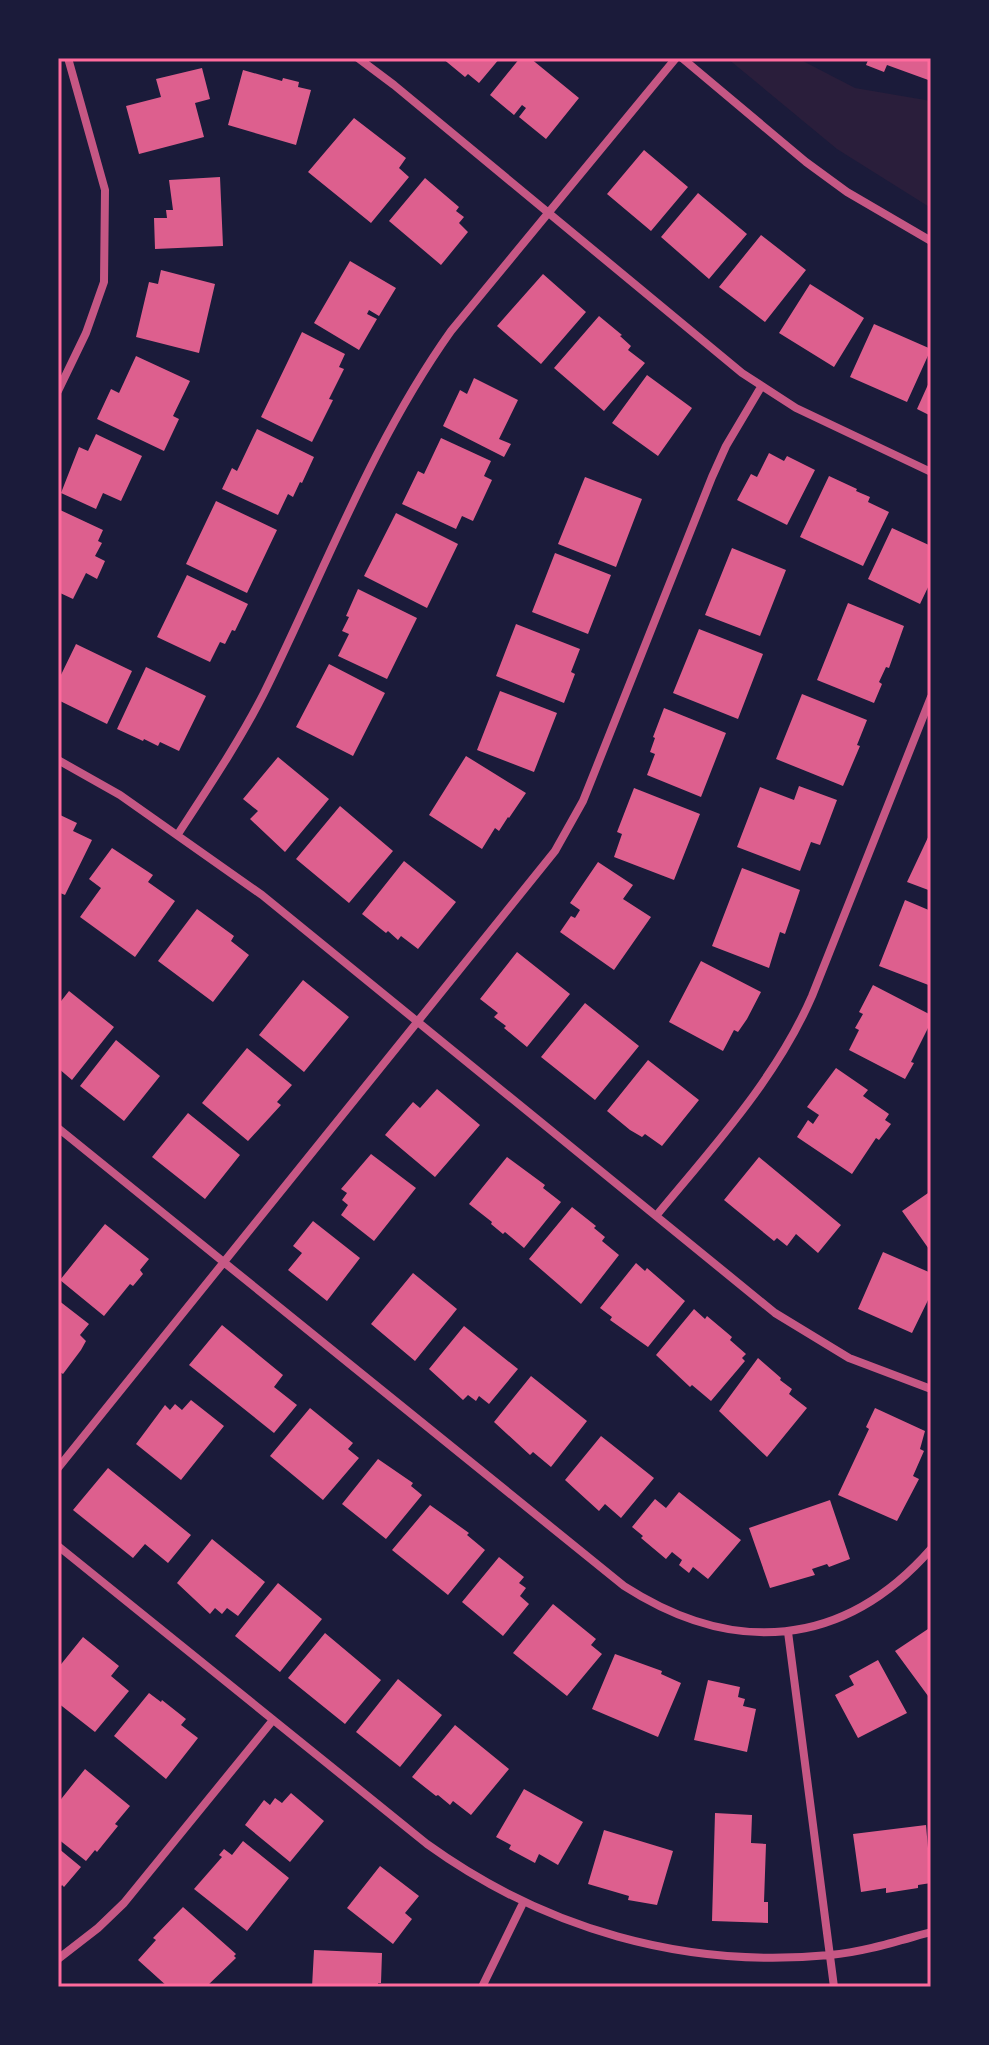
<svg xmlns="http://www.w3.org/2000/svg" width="989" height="2045" viewBox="0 0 989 2045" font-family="'Alegreya Sans',sans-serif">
<rect width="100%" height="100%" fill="#1b1b3a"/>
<path fill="#2a1e3b" d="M727,58H797L855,88L931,101V208L837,149Z"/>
<path fill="#dd5f8e" d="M442,58H500L479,83L468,74L465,77Z
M520,58H530L579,98L546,139L519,117L526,108L522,105L514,115L490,95Z
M869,58H931V81L887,65L884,72L866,65Z
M202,68L210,99L195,103L204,137L139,154L126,106L161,97L156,79Z
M243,70L282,81L283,78L299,82L298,87L311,90L296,145L228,125Z
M354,118L406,158L399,168L409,177L371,223L308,172Z
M644,150L688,187L651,231L607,194Z
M220,177L223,246L155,249L154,218H167L166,210H173L169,180Z
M425,178L459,207L456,211L464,217L459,223L468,232L441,265L389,221Z
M698,193L747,234L709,279L661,237Z
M761,235L806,270L765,322L719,287Z
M350,261L396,288L379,316L369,310L367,314L377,319L359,350L314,323Z
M161,270L215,284L199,353L136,337L149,282L158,284Z
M543,274L586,312L541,364L497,326Z
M810,284L864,318L834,367L779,333Z
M599,316L622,335L620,336L631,346L628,350L645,363L604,411L554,368Z
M874,324L931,349L907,402L850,377Z
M302,332L345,354L339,367L344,369L329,399L333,400L312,442L261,417Z
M136,356L190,381L173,416L179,419L164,451L97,419L111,389L119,393Z
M647,375L692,408L658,456L612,423Z
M474,378L518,400L499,439L511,444L504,457L443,426L460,390L467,394Z
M931,378V416L917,409Z
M257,429L314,457L302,483L300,482L293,497L288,494L278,515L222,489L232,468L237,471Z
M96,434L142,456L121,501L103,493L96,509L61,493L79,447L88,451Z
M441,438L491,461L484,476L492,480L473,521L462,516L456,529L402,504L418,471L424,474Z
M769,453L784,461L787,456L815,470L787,525L737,500L751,474L757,477Z
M829,476L857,489L856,491L870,497L868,502L889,512L863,566L800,537Z
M585,477L642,499L616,567L558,544Z
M216,501L277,530L247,593L186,564Z
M58,509L103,530L98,541L102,543L95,556L105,561L97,579L86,573L73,599L58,592Z
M396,513L458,544L427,608L364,576Z
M892,528L931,546V581L920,604L868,579Z
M732,548L786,570L760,636L705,615Z
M555,553L611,575L588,634L532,612Z
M187,575L248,604L235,631L232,630L225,644L220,642L210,662L157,637Z
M358,589L417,618L387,679L338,656L349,634L342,631L349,617L346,616Z
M848,603L904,626L889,668L886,667L879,682L882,684L874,703L817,680Z
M516,624L580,649L571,672L575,674L564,703L496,676Z
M699,629L763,654L738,719L673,693Z
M76,644L132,671L107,724L58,700V681Z
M329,664L385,693L353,756L296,727Z
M146,667L206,696L179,751L160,742L158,746L144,739L143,741L117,729Z
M500,691L557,713L534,772L477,750Z
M802,694L867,720L857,745L860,746L843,786L776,759Z
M664,708L726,733L701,797L647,775L655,754L650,752L655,738L653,737Z
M466,756L526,793L509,818L508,817L499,831L495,828L482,849L429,815Z
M278,757L329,799L285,852L250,819L258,811L243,799Z
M799,786L837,800L820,845L811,842L800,871L737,847L760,787L794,800Z
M634,788L700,814L674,880L614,857L622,834L617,832Z
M340,806L393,851L349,903L296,859Z
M58,814L77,823L73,831L92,840L65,895L58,892Z
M931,831V891L907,882Z
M112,848L153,875L148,882L175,901L135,957L80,917L101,888L89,879Z
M404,861L456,902L418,949L401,936L398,940L388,931L386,933L362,914Z
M598,862L633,885L623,899L651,917L614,970L560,932L571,916L575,918L580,910L570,903Z
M742,868L800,890L785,934L780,932L769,968L712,946Z
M905,900L931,911V986L879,966Z
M197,909L234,936L231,941L249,955L213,1002L158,961Z
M517,952L570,994L527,1047L504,1028L506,1026L494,1017L498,1013L480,999Z
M701,961L761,992L747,1019L738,1032L734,1030L723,1051L669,1022Z
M303,980L349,1017L304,1072L259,1035Z
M873,985L931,1015V1022L911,1062L914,1063L905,1079L849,1050L859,1030L855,1028L863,1014L859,1012Z
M69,991L114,1027L72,1080L58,1068V1005Z
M585,1003L639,1046L595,1100L541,1057Z
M116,1040L160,1076L124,1121L80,1086Z
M247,1048L292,1085L277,1102L281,1105L248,1141L202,1103Z
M648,1060L699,1100L662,1146L645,1134L642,1137L630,1130L607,1111Z
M836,1068L868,1090L863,1096L889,1114L885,1120L891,1124L879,1140L876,1138L852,1174L797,1137L808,1120L813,1124L819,1115L807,1107Z
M437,1089L480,1125L435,1177L385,1135L413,1102L420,1108Z
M188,1113L240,1155L205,1199L152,1157Z
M371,1154L416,1188L374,1241L341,1215L348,1205L342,1200L347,1193L341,1189Z
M507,1157L545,1185L543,1188L561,1202L524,1248L505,1232L503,1234L491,1224L492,1222L469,1204Z
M759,1157L841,1225L818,1253L796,1234L787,1246L777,1238L774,1241L724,1200Z
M931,1191V1252L902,1211Z
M572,1207L596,1226L594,1228L605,1237L602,1241L619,1255L581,1304L529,1259Z
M313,1221L360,1258L327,1301L288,1270L302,1253L293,1246Z
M105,1224L149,1259L140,1270L143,1274L133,1286L130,1284L104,1316L60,1280Z
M883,1252L931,1273V1294L912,1333L858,1309Z
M636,1263L645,1271L647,1268L685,1301L648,1347L610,1320L612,1317L600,1308Z
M413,1273L457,1309L415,1361L371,1324Z
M58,1300L89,1324L80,1335L86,1341L81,1350L63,1374L60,1372L58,1374Z
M694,1309L705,1319L707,1316L732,1337L730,1340L746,1354L742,1358L745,1361L711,1401L692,1385L690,1387L656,1355Z
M222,1325L283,1375L274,1387L297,1405L274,1433L189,1365Z
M464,1326L518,1369L489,1404L479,1396L476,1401L468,1395L463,1400L429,1369Z
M758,1358L781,1378L780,1380L792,1389L789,1394L807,1408L767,1457L719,1411Z
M531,1376L587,1421L551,1467L533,1452L530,1455L494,1422Z
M191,1400L224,1426L181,1480L136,1444L165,1405L170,1410L175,1404L182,1410Z
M310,1408L353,1443L348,1449L359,1458L323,1500L270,1456Z
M875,1408L925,1431L920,1449L924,1451L913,1476L919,1479L897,1521L838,1495L869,1429L866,1427Z
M601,1436L654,1478L621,1518L605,1504L599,1511L565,1480Z
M378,1459L413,1483L411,1486L422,1495L386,1539L342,1504Z
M108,1468L191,1535L168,1563L145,1544L133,1558L73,1510Z
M679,1492L741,1540L708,1579L693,1567L689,1573L679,1565L682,1560L672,1552L666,1559L641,1538L643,1536L632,1527L655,1499L666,1508Z
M830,1500L850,1559L829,1567L827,1564L812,1569L815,1575L770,1588L749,1528Z
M430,1505L469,1533L467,1535L485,1550L448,1595L392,1550Z
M212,1539L265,1582L238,1616L227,1608L222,1614L215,1608L210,1614L177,1583Z
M499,1557L524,1577L519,1583L526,1588L520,1596L529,1604L503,1636L462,1602Z
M278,1583L322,1619L280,1672L235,1636Z
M553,1604L596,1639L591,1645L602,1654L567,1696L513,1653Z
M931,1627V1700L895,1651Z
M325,1633L381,1680L345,1724L288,1678Z
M83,1637L119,1666L111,1676L129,1691L95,1732L58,1703V1668Z
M615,1654L662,1671L661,1674L681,1683L658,1737L592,1709Z
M878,1660L907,1713L858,1738L835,1695L854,1685L849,1676Z
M398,1679L442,1715L400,1767L356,1732Z
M708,1680L740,1687L738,1697L745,1699L743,1706L756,1709L747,1752L694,1740Z
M149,1693L161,1702L162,1700L186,1719L181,1725L198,1738L166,1779L114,1736Z
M455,1725L509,1769L471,1815L453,1801L450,1805L438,1795L436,1796L412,1777Z
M85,1769L130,1806L115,1824L118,1826L97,1852L95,1850L86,1861L58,1839V1803Z
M524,1789L583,1822L558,1865L539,1854L535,1863L509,1849L511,1845L496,1837Z
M291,1793L324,1821L290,1862L245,1825L264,1800L270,1805L275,1798L282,1803Z
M715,1813L752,1815L751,1843L766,1844L764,1902H768V1923L712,1921Z
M926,1825L931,1883L918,1885V1888L886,1893V1888L861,1892L853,1834Z
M604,1830L673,1851L657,1905L628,1900L629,1896L588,1884Z
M243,1841L289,1878L247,1931L194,1889L222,1857L219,1855L224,1849L232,1855Z
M58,1848L81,1867L64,1887L62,1885L58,1890Z
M380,1866L419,1896L405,1913L412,1919L393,1944L347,1908Z
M183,1907L236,1954L234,1956L236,1958L206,1987H168L138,1960L156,1940L153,1938Z
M314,1950L382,1953L381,1983H378V1987H312Z"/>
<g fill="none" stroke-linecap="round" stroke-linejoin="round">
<path stroke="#c65784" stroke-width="8" d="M358,58L394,85L742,373L796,408L931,472
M682,58L806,162L847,192L931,241
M58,391L86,333L104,282L105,190L68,58
M58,760L120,795L262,895L775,1313L849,1358L931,1389
M178,834C208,788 239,742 264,693C324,572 372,442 451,331L676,58
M58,1128L624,1586C733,1656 843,1649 931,1549
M656,1216C713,1147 776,1079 812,996L931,697
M58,1468L555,851L583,801L712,477L726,446L761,387
M58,1546L427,1844C545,1929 684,1969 830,1955C864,1952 898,1941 931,1932
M788,1632L834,1987
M58,1959L98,1928L124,1903L273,1720
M482,1987L523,1903"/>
</g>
<rect width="989" height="2045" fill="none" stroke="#1b1b3a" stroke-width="120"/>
<rect x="60" y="60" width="869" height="1925" fill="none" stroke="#ff6b9d" stroke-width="3"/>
</svg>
